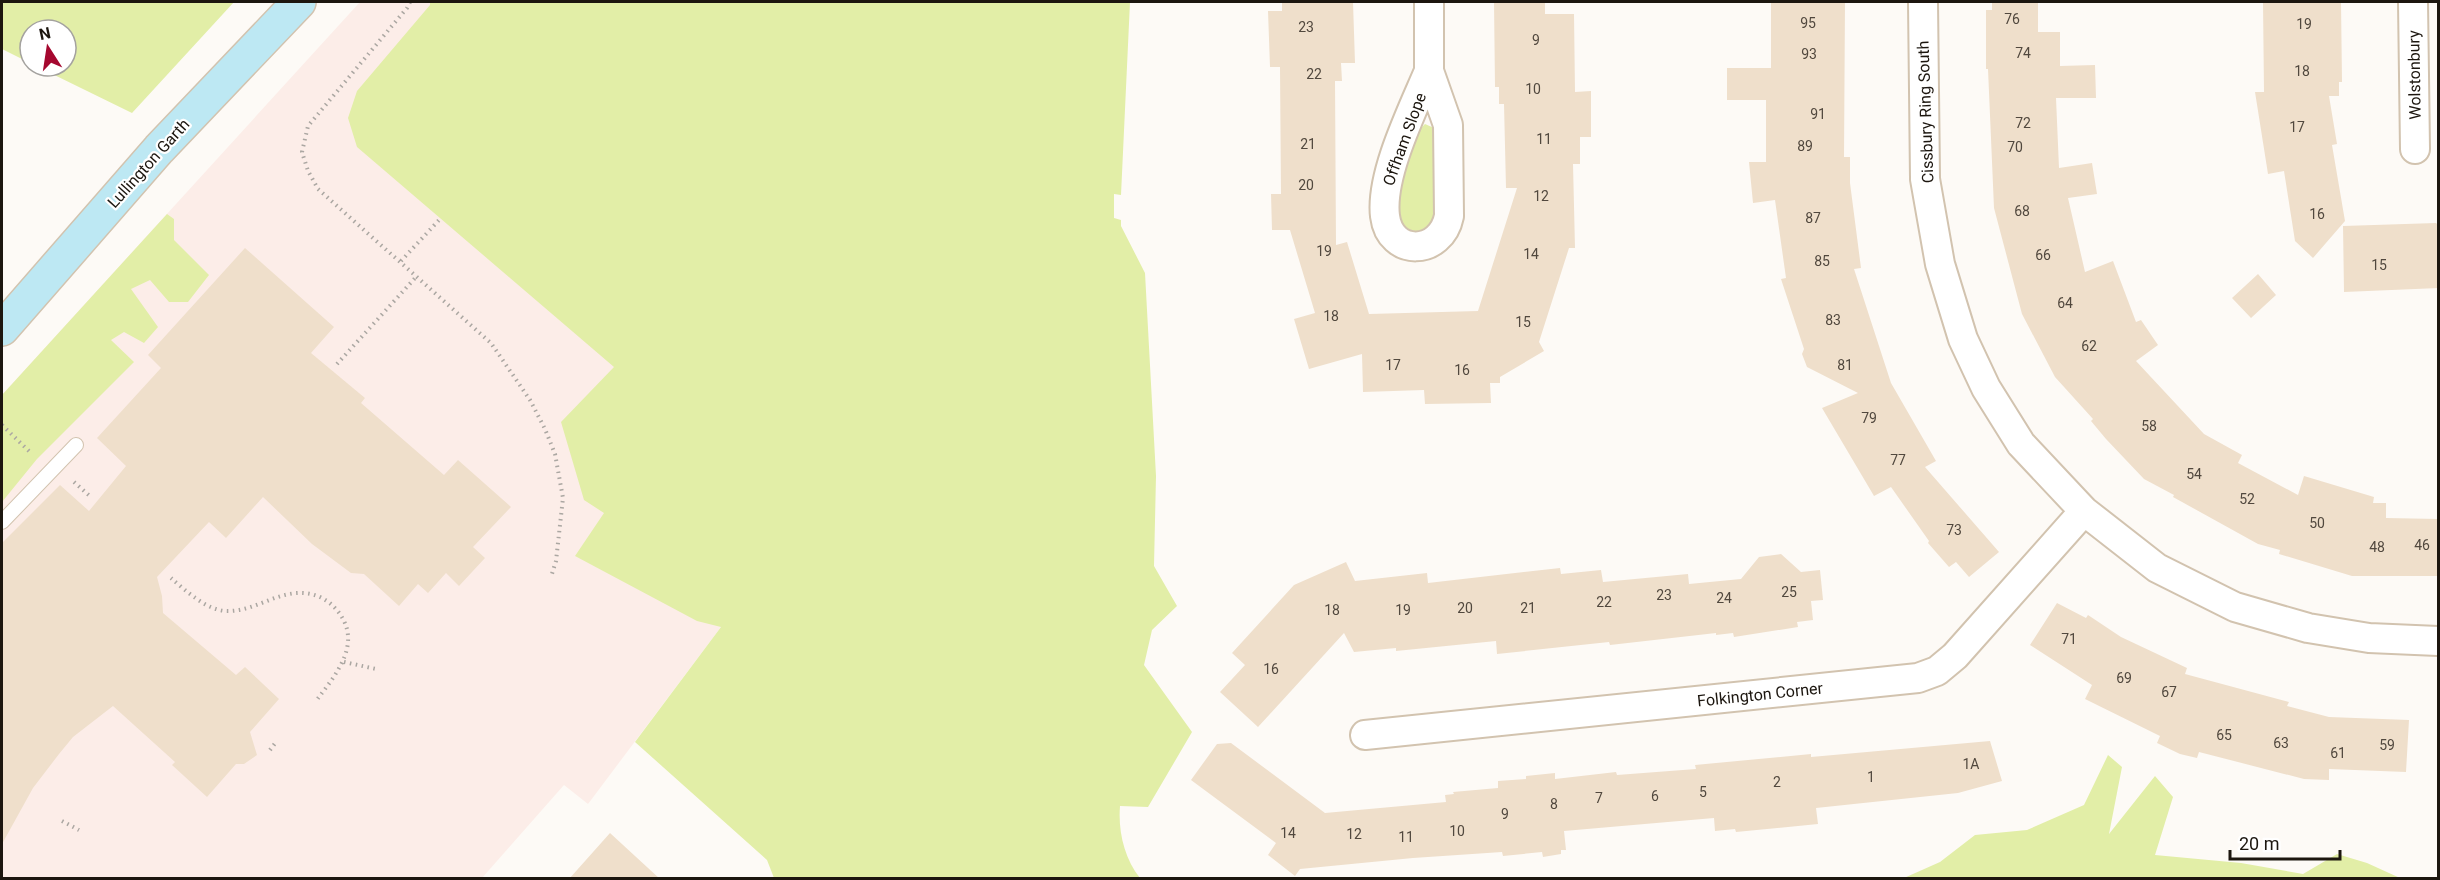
<svg xmlns="http://www.w3.org/2000/svg" width="2440" height="880" viewBox="0 0 2440 880" font-family="Roboto,sans-serif">
<rect width="100%" height="100%" fill="#fdfaf6"/>
<path fill="#fcede8" d="M360,2H700L721,627L588,804L564,785L482,878H2V395Z"/>
<path fill="#e2eea7" d="M2,2H234L132,113L36,66H66V30H30V63L2,49Z
M430,2H1130L1121,195L1114,194V218L1121,220V226L1145,273L1156,476L1154,566L1177,606L1152,630L1144,665L1192,732L1148,807L1120,806C1118,831 1124,858 1140,878H774L767,860L635,742L721,627L697,621L575,556L604,513L584,500L561,422L614,367L357,147L348,118L357,91L430,5Z
M1425,124L1434,128L1438,215L1424,233L1411,234L1399,223L1397,199L1415,134Z
M167,214L174,219V240L209,275L188,302H169L150,280L131,289L158,327L144,343L124,332L111,340L134,362L37,459L2,502V395Z
M2108,755L2122,767L2109,834L2155,776L2173,797L2155,855L2241,863L2303,874L2337,854L2367,863L2400,878H1904L1940,862L1975,835L2027,830L2084,805Z"/>
<path fill="#efdfcb" d="M1282,2H1353L1355,63H1341L1342,81H1335L1336,245L1347,242L1369,314L1478,311L1517,188H1506L1504,104H1499V87H1495L1494,2H1545V14H1574L1575,92L1591,91V137H1580V164H1573L1575,248H1569L1539,342L1544,351L1500,377V383H1490L1491,403L1425,404L1424,390L1363,392L1362,354L1309,369L1294,319L1315,313L1290,230H1272L1271,194H1281L1280,67H1270L1268,11H1282Z
M1771,2H1845L1844,157H1850V183L1861,268L1854,269L1891,383L1936,461L1925,467L1999,552L1969,577L1956,562L1949,567L1928,543L1929,541L1891,487L1874,496L1822,408L1858,393L1807,367L1802,354L1804,349L1781,279L1786,278L1775,200L1753,203L1749,162H1766V100H1727V68H1771Z
M1992,2H2038V32H2060V66L2095,65L2096,98H2056L2059,168L2092,163L2097,194L2068,198L2085,272L2113,261L2136,322L2141,320L2158,345L2136,361L2204,434L2242,455L2238,463L2298,495L2304,476L2374,497L2373,503H2386V518L2439,519V576H2352L2279,554L2280,550L2258,544L2173,497L2174,495L2144,479L2106,439L2091,421L2093,419L2055,377L2022,314L1994,208L1988,69H1986V10H1992Z
M2263,2H2341L2342,82H2339V96H2329L2337,144L2332,145L2345,221L2313,258L2295,241L2284,171L2268,174L2255,92H2264Z
M2436,223L2439,226V288L2344,292L2343,226Z
M245,248L334,327L311,353L365,398L361,403L444,475L458,460L511,507L473,547L485,558L459,586L446,573L428,593L418,584L399,606L364,574L351,573L312,544L263,497L226,538L209,522L157,577L162,596L163,613L236,675L245,667L279,699L250,732L257,755L244,764H236L207,797L172,765L175,762L113,706L73,737L59,754L33,788L2,844V543L60,485L89,511L126,466L97,438L161,368L148,355Z
M2258,274L2276,295L2251,318L2232,298Z
M1781,554L1801,572L1820,570L1823,600L1811,601L1813,620L1797,622L1798,627L1734,637L1733,633L1716,635V633L1610,645L1609,642L1497,654L1496,641L1396,651V648L1354,652L1344,633L1258,727L1220,692L1245,665L1232,653L1294,585L1346,562L1355,581L1427,573L1428,583L1560,568L1561,574L1601,570L1603,582L1688,574L1689,584L1741,579L1759,557Z
M2057,603L2086,618L2088,615L2121,637L2187,668L2185,674L2289,702L2287,706L2329,717L2409,720L2406,772L2329,769V780L2304,779L2199,752L2197,758L2180,754L2157,743L2160,736L2085,699L2092,685L2030,645Z
M1990,741L2002,781L1958,793L1816,808L1818,824L1736,832L1735,829L1715,831L1714,818L1564,831L1566,850H1561V854L1543,857L1542,852L1503,856L1502,852L1413,858L1300,869L1295,876L1268,855L1276,843L1191,780L1217,744L1231,743L1325,813L1446,802L1445,795L1454,794L1453,792L1498,788V781L1526,779V776L1555,773V779L1616,772L1617,775L1696,769L1695,765L1811,754V757Z
M610,833L660,879H569Z"/>
<g fill="none" stroke-linecap="round" stroke-linejoin="round">
<g stroke="#d2c3af" stroke-width="16">
<path id="lane" d="M2,522L76,445"/>
</g>
<g stroke="#d2c3af" stroke-width="32">
<path id="street" d="M1429,2V71L1448,125L1449,216C1441,256 1390,257 1385,216C1380,175 1413,109 1429,71
M1923,2L1925,179L1940,264L1963,339L1986,388L2021,444L2084,511L2157,568L2235,607L2308,628L2369,638L2438,641
M2413,2L2415,149
M1365,735L1918,678L1937,671L1955,656L2084,511"/>
</g>
<g stroke="#d2c3af" stroke-width="36">
<path id="secondary" d="M2,329L159,149L299,2"/>
</g>
<path stroke="#aba7a2" stroke-width="4" stroke-dasharray="1.5 4.5" stroke-linecap="butt" d="M410,2L407,8L308,126L302,152L308,171L318,189L491,343L530,400L545,429L555,454L563,498L556,561L551,577
M401,261L440,219
M337,364L416,277
M2,425L32,454
M74,482L91,497
M171,578C185,590 206,610 226,611C252,612 273,594 298,593C312,592 326,598 335,608C365,641 337,673 316,701
M344,662L376,669
M270,750L276,742
M62,821L79,830"/>
<use href="#lane" stroke="#fff" stroke-width="14"/>
<use href="#street" stroke="#fff" stroke-width="28"/>
<use href="#secondary" stroke="#bde8f3" stroke-width="33"/>
</g>
<g text-anchor="middle" stroke-width="4.5" stroke-linejoin="round" paint-order="stroke">
<g font-size="14" fill="#51483e">
<text x="2012" y="24">76</text>
<text x="1808" y="28">95</text>
<text x="2304" y="29">19</text>
<text x="1306" y="32">23</text>
<text x="1536" y="45">9</text>
<text x="2023" y="58">74</text>
<text x="1809" y="59">93</text>
<text x="2302" y="76">18</text>
<text x="1314" y="79">22</text>
<text x="1533" y="94">10</text>
<text x="1818" y="119">91</text>
<text x="2023" y="128">72</text>
<text x="2297" y="132">17</text>
<text x="1544" y="144">11</text>
<text x="1308" y="149">21</text>
<text x="1805" y="151">89</text>
<text x="2015" y="152">70</text>
<text x="1306" y="190">20</text>
<text x="1541" y="201">12</text>
<text x="2022" y="216">68</text>
<text x="2317" y="219">16</text>
<text x="1813" y="223">87</text>
<text x="1324" y="256">19</text>
<text x="1531" y="259">14</text>
<text x="2043" y="260">66</text>
<text x="1822" y="266">85</text>
<text x="2379" y="270">15</text>
<text x="2065" y="308">64</text>
<text x="1331" y="321">18</text>
<text x="1833" y="325">83</text>
<text x="1523" y="327">15</text>
<text x="2089" y="351">62</text>
<text x="1393" y="370">17</text>
<text x="1845" y="370">81</text>
<text x="1462" y="375">16</text>
<text x="1869" y="423">79</text>
<text x="2149" y="431">58</text>
<text x="1898" y="465">77</text>
<text x="2194" y="479">54</text>
<text x="2247" y="504">52</text>
<text x="2317" y="528">50</text>
<text x="1954" y="535">73</text>
<text x="2422" y="550">46</text>
<text x="2377" y="552">48</text>
<text x="1789" y="597">25</text>
<text x="1664" y="600">23</text>
<text x="1724" y="603">24</text>
<text x="1604" y="607">22</text>
<text x="1465" y="613">20</text>
<text x="1528" y="613">21</text>
<text x="1332" y="615">18</text>
<text x="1403" y="615">19</text>
<text x="2069" y="644">71</text>
<text x="1271" y="674">16</text>
<text x="2124" y="683">69</text>
<text x="2169" y="697">67</text>
<text x="2224" y="740">65</text>
<text x="2281" y="748">63</text>
<text x="2387" y="750">59</text>
<text x="2338" y="758">61</text>
<text x="1971" y="769">1A</text>
<text x="1871" y="782">1</text>
<text x="1777" y="787">2</text>
<text x="1703" y="797">5</text>
<text x="1655" y="801">6</text>
<text x="1599" y="803">7</text>
<text x="1554" y="809">8</text>
<text x="1505" y="819">9</text>
<text x="1457" y="836">10</text>
<text x="1288" y="838">14</text>
<text x="1354" y="839">12</text>
<text x="1406" y="842">11</text>
</g>
<g font-size="16" fill="#1c160f" stroke="#fff">
<text transform="translate(2414 75) rotate(-91)" y="6">Wolstonbury</text>
<text transform="translate(1925 112) rotate(-92)" y="6">Cissbury Ring South</text>
<text transform="translate(1404 139) rotate(-70)" y="6">Offham Slope</text>
<text transform="translate(148 163) rotate(-48)" y="6">Lullington Garth</text>
<text transform="translate(1760 694) rotate(-6)" y="6">Folkington Corner</text>
</g>
</g>
<rect width="2440" height="880" fill="none" stroke="#1c160f" stroke-width="6"/>
<g transform="translate(48 48) rotate(348)"><circle r="28" fill="#ffffff" stroke="#a4a29f" stroke-width="1.5"/>
<path d="M0-4.5L10 22L0 15L-10 22Z" fill="#a5082f"/>
<text y="-9" font-size="16" font-weight="bold" text-anchor="middle" fill="#1c160f">N</text>
</g>
<path d="M2230 850v9h110v-9" fill="none" stroke="#1c160f" stroke-width="3"/>
<text x="2239" y="850" font-size="18" fill="#1c160f" stroke="#ffffff" stroke-width="4.5" paint-order="stroke">20 m</text>
</svg>
